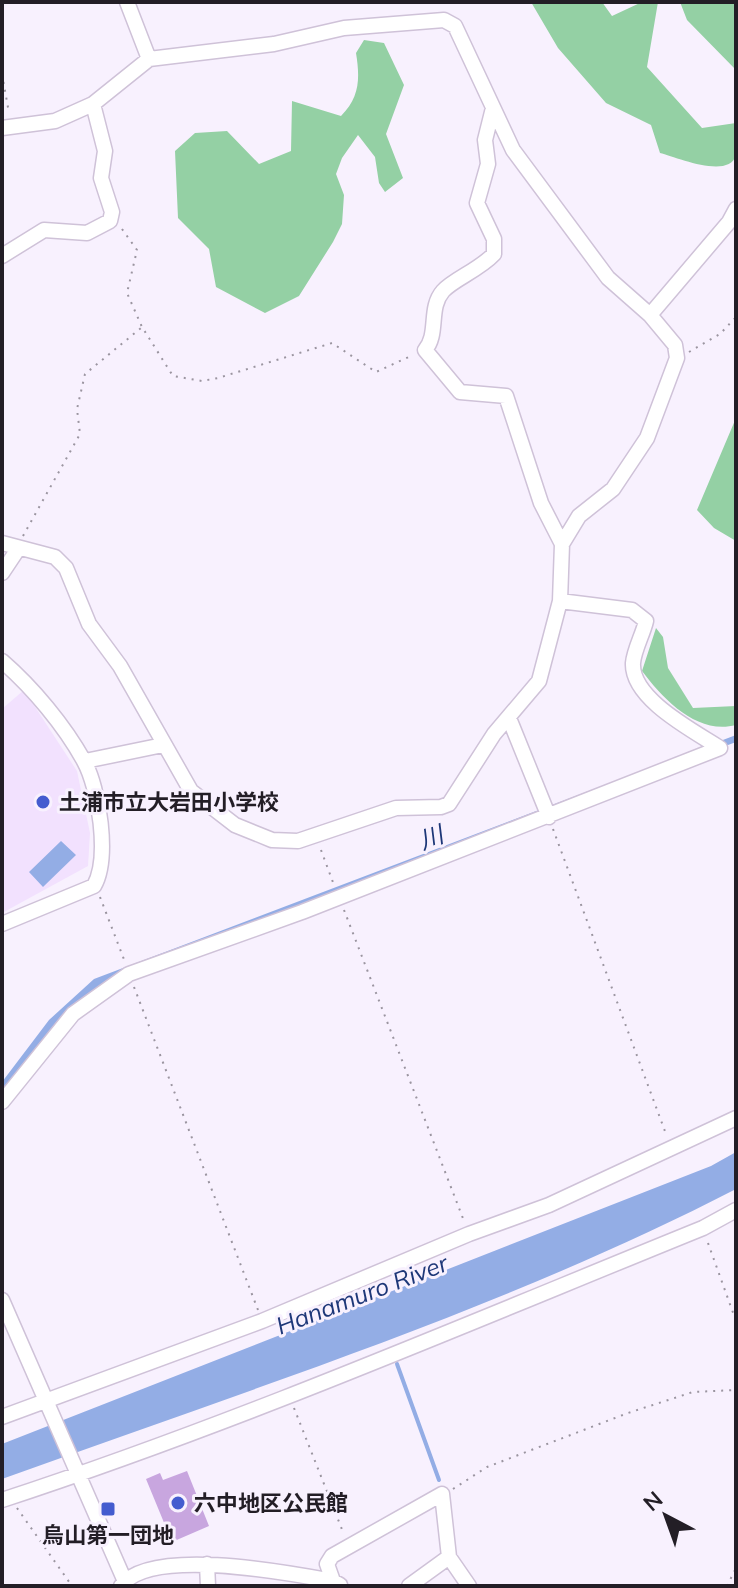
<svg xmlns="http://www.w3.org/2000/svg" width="738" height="1588" viewBox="0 0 738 1588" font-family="Mulish,'Noto Sans JP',sans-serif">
<rect width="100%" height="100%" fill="#f8f1fe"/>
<path fill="#f2e1fe" d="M24,690L77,771L90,833L88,866L2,913V709Z"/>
<path fill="#94d0a4" d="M531,2H602L612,16L642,2H658L647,67L702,128L736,123C736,133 738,146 736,155C729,180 676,157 660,153L651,125L606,103L558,48Z
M680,2H736V70L687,20Z
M364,40L384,43L404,85L386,134L403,178L385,192L379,183L375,157L358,135L342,158L336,174L344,195L342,224L333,242L299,296L265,313L216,287L209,249L178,218L175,151L195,133L227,131L259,164L291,151L292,101L341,116C360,97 360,78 356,53Z
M736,418V541L714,528L697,510Z
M656,628L663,637L668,668L693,708L736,706V725C697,735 664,700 642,671Z"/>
<path fill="#93ade5" d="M736,735V742L119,975C68,1000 36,1049 2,1092V1082L49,1020L94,979Z
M61,841L76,855L43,887L29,872Z
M736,1152V1189C504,1309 247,1390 2,1479V1444L711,1166Z"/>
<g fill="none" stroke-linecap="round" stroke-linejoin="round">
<path stroke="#93ade5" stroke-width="4" d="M397,1364L439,1480"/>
</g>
<path fill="#c8a6df" d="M187,1471L209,1526L172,1542L146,1479L160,1473L163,1480Z"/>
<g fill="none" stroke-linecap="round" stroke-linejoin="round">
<g stroke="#cfc2d8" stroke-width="17">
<path id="minor" d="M127,2L149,59
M2,128L55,121L93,104L149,59L274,44L344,28L444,20L455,26L513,150L608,278L650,315L675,345L677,358L647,438L613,489L579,516L562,544
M2,256L44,230L87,233L110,221L112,212L101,178L105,151L93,104
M650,315L729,222L736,209
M2,543L55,557L66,568L89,624L120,666L191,791L235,825L272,840L298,841L396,808L441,807L449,804L494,734L539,681L560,601L562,544L541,503L506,396L460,392L425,350C439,334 428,308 443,291C454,279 479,270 494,254V239L477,203L488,164L485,140L493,108
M2,573L18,549
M560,601L632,610L646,621C643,634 634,650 633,663C631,699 694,731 720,748
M2,661C33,688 64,725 84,761C99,788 110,858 94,886L2,924
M509,718L549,817
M85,761L163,745
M2,1102L73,1014L129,974L302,912L720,748
M2,1300L127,1586
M2,1417L262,1321L469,1234L549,1205L736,1118
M2,1500C240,1422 471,1322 703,1228L736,1210
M207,1564L208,1586
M333,1581L327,1564L332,1556L442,1494L449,1557L469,1586
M121,1586C150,1546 289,1573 333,1581L340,1585
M409,1586L449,1557"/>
</g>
<path stroke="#9b95a0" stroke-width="2" stroke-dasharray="2 6" stroke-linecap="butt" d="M2,74L9,113
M122,229L137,250L127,293L142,327L173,376L202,381L218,378L332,343L376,372L413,355
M689,352L720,334L736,317
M23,536L80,434L77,409L85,374L141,328
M553,829L666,1134
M321,850L334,885
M100,897L125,962
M344,910L464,1221
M134,987L258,1310
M708,1243L736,1321
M294,1408L343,1532
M453,1489L487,1467L628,1413L693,1392L736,1390
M17,1508L72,1586
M727,1586L736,1568"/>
<use href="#minor" stroke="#fff" stroke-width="14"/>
</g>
<g fill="#445ccf" stroke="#f8f1fe" stroke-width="3">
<circle cx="43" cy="802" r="8"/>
<circle cx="178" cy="1503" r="8"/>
<rect x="100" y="1501" width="16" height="16" rx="4"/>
</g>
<g text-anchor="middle" stroke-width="6" stroke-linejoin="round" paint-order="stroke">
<g font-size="22" font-weight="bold" fill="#231e26" stroke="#f8f1fe" text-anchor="start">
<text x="59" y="810">土浦市立大岩田小学校</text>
<text x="194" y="1511">六中地区公民館</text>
<text x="108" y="1543" text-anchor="middle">烏山第一団地</text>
</g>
<g font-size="24" font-style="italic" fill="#1d3778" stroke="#f8f1fe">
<text transform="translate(431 838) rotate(-21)" y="8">川</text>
<text transform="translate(362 1295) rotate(-21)" y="8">Hanamuro River</text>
</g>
</g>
<rect width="738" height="1588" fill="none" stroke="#231e26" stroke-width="8"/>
<g transform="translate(666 1516) rotate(319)" stroke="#f8f1fe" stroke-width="6" paint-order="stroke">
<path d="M0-6L14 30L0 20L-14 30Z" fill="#231e26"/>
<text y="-12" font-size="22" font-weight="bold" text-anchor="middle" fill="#231e26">N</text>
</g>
</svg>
